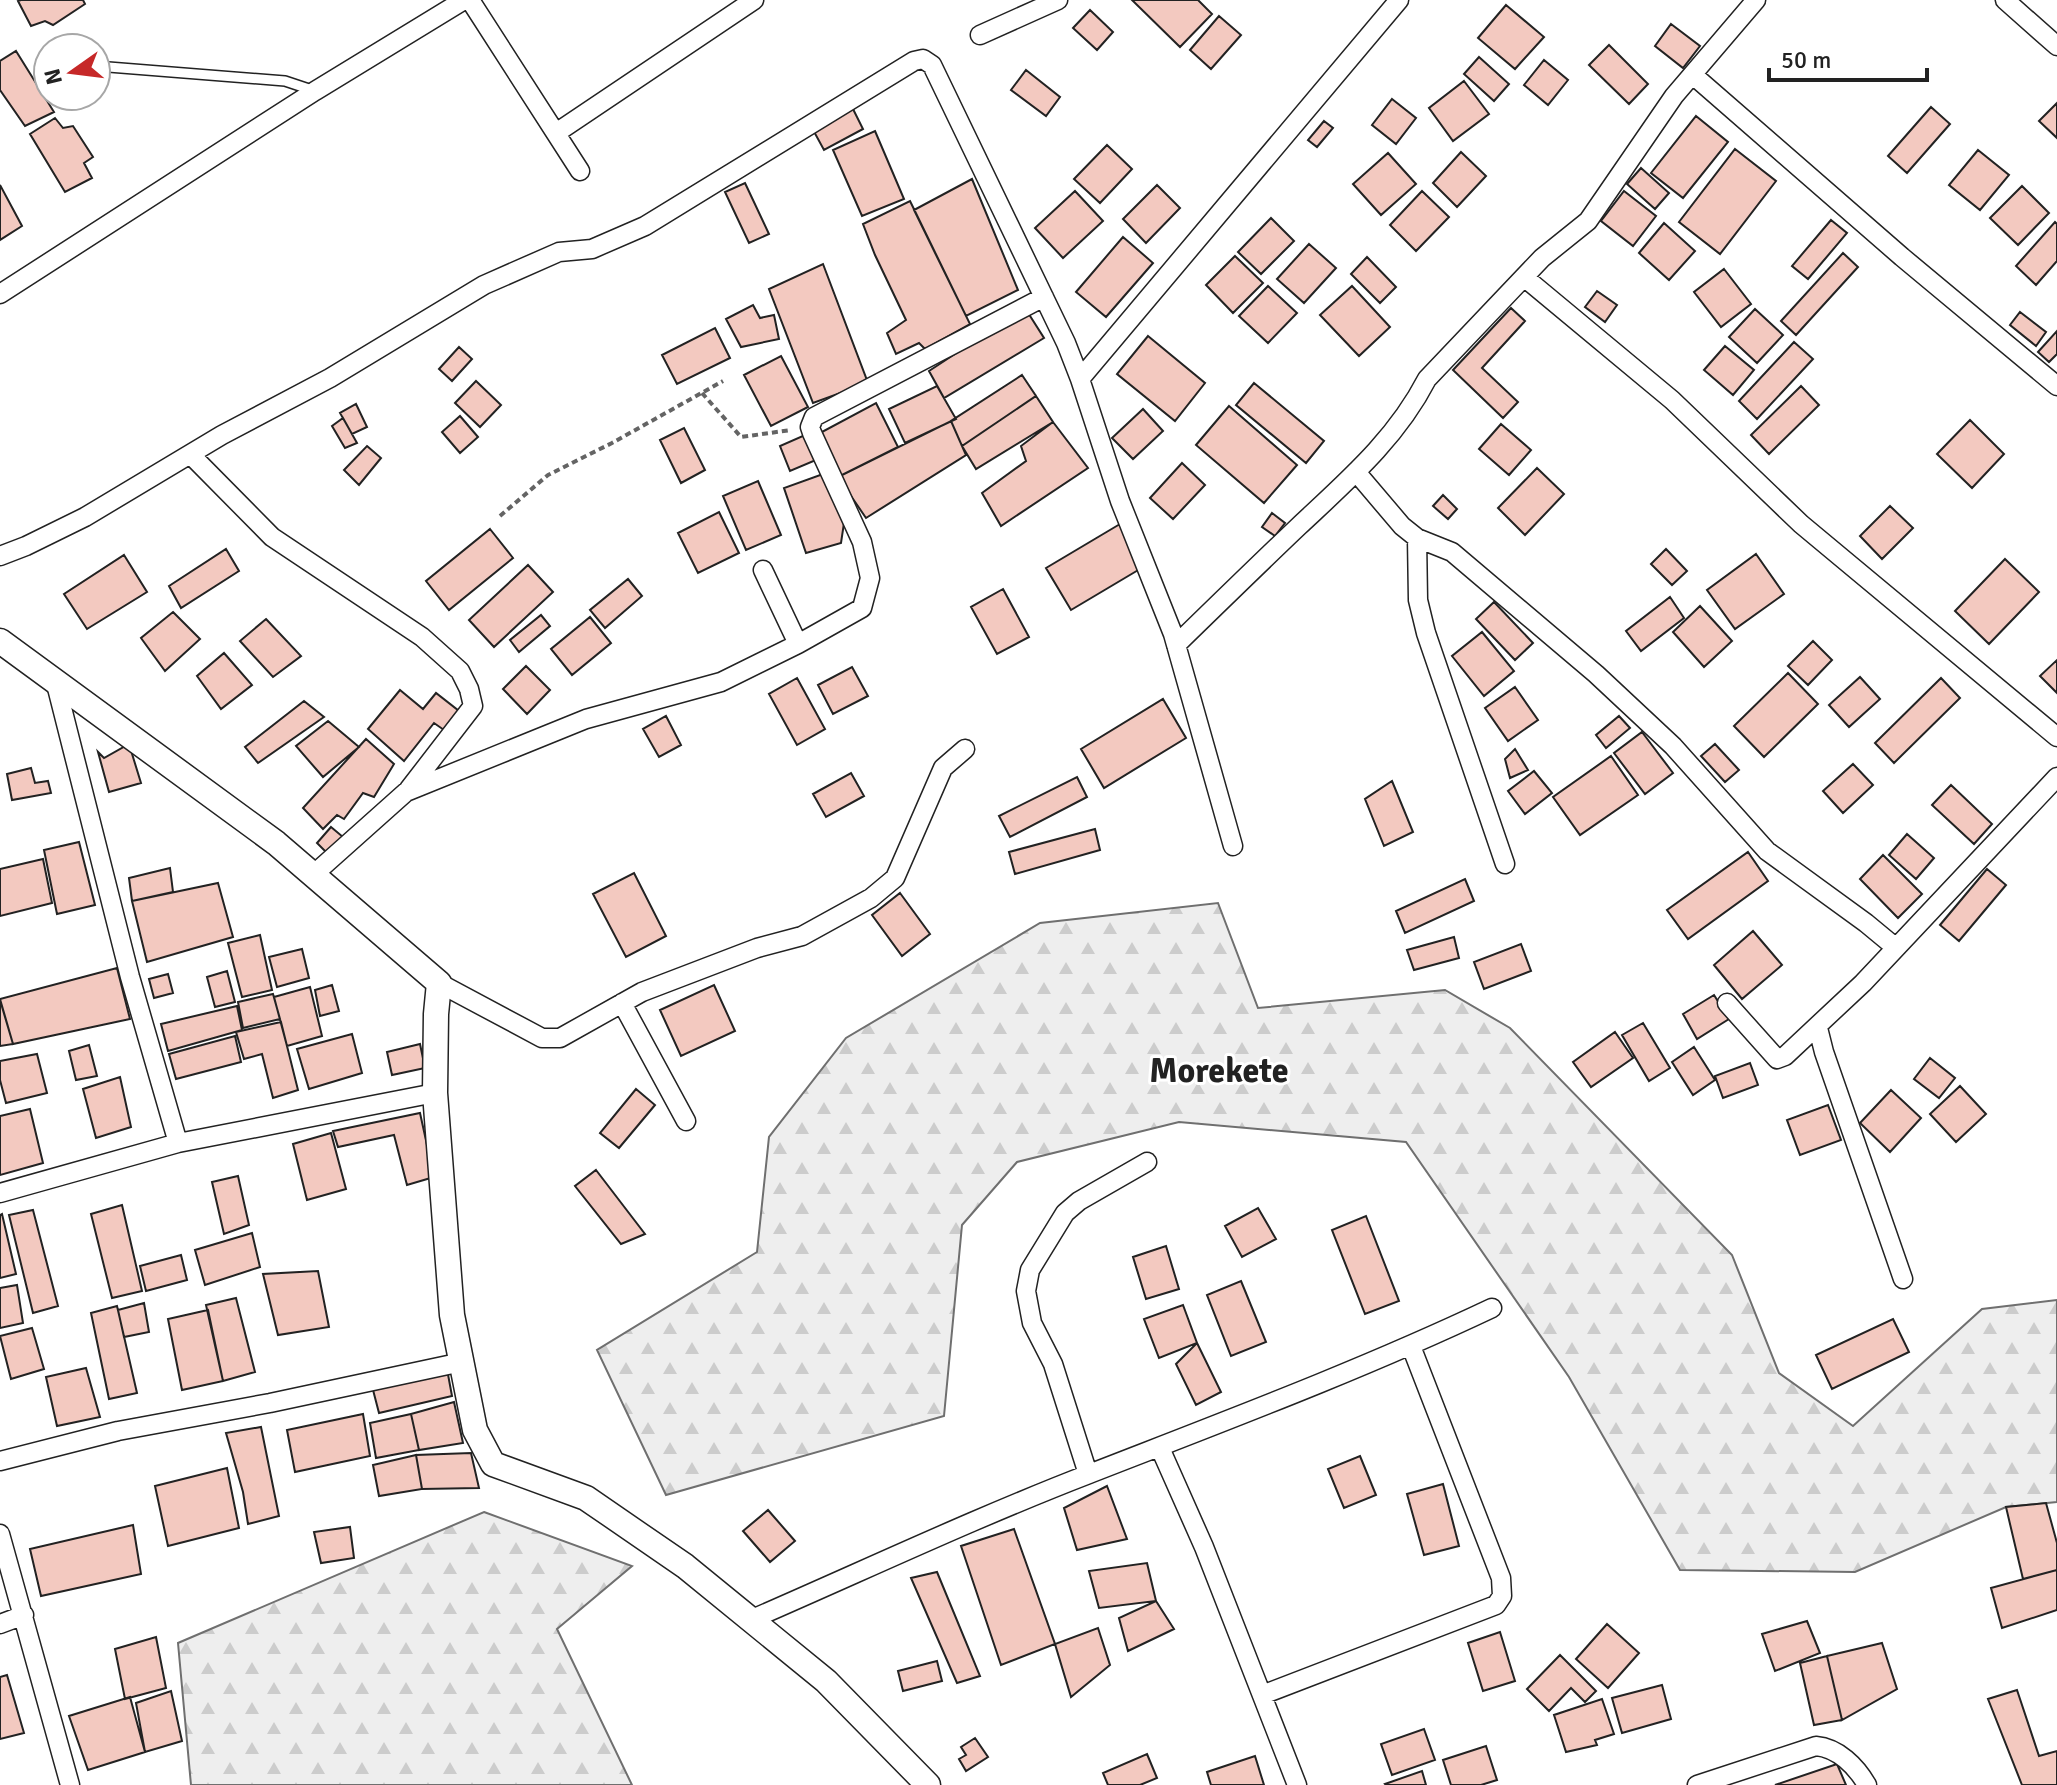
<svg xmlns="http://www.w3.org/2000/svg" width="2057" height="1785" viewBox="0 0 2057 1785" font-family="Signika,sans-serif">
<defs>
<pattern id="forest-firs" width="22" height="20" patternUnits="userSpaceOnUse" patternTransform="scale(2)"><rect width="22" height="20" fill="#eee"/><path d="M5 1l3.5 6h-7zM16 11l3.5 6h-7z" fill="#ccc"/></pattern>
</defs>
<rect width="100%" height="100%" fill="#fff"/>
<path fill="url(#forest-firs)" stroke="#6f6f6f" stroke-width="2" d="M1218,903L1258,1008L1445,990L1510,1028L1732,1255L1779,1373L1853,1426L1982,1309L2057,1300V1502L2006,1507L1855,1572L1680,1570L1569,1377L1406,1142L1179,1122L1017,1162L962,1225L944,1416L666,1495L597,1350L757,1252L769,1137L846,1038L1040,923Z
M484,1512L632,1566L557,1629L632,1785H191L178,1643Z"/>
<path fill="#f3c9c0" stroke="#222" stroke-width="2" d="M21,0H83L85,4L53,25L45,21L31,26L18,1Z
M1132,0H1198L1212,14L1180,47Z
M1506,5L1544,37L1515,69L1478,38Z
M1090,10L1113,32L1097,50L1073,28Z
M1219,16L1241,35L1211,69L1190,50Z
M1671,24L1700,46L1683,68L1655,46Z
M1609,45L1648,84L1629,104L1589,65Z
M16,51L54,112L25,126L0,90V61Z
M1479,57L1509,84L1494,101L1464,74Z
M1544,60L1568,80L1548,105L1524,85Z
M1026,70L1060,97L1046,116L1011,90Z
M1464,81L1489,114L1453,141L1429,108Z
M1392,99L1416,118L1396,144L1372,125Z
M2057,103V138L2039,121Z
M852,107L863,129L824,150L812,128Z
M1931,107L1950,124L1907,173L1888,156Z
M1696,116L1728,142L1683,198L1651,173Z
M55,118L63,128L73,126L93,157L84,163L92,178L65,192L30,134Z
M1324,121L1333,128L1317,147L1308,140Z
M875,131L904,199L862,216L833,150Z
M1107,145L1132,169L1100,203L1074,179Z
M1735,149L1776,181L1720,254L1679,222Z
M1978,150L2009,175L1980,210L1949,185Z
M1461,152L1486,176L1457,207L1433,183Z
M1388,153L1416,184L1381,215L1353,184Z
M1641,168L1669,193L1655,209L1627,184Z
M972,179L1018,290L966,316L914,210Z
M745,183L769,234L749,243L725,192Z
M0,185L22,226L0,240Z
M1157,185L1180,208L1146,243L1123,219Z
M2022,186L2049,213L2018,245L1990,218Z
M1075,191L1103,221L1063,258L1035,228Z
M1422,191L1449,217L1416,251L1390,225Z
M1624,191L1656,216L1633,246L1601,221Z
M910,201L970,324L925,349L919,343L896,354L887,333L906,320L875,255L863,224Z
M1271,218L1294,241L1261,274L1238,252Z
M1831,220L1847,233L1808,279L1792,266Z
M2055,222L2057,224V261L2036,285L2016,266Z
M1664,223L1695,251L1669,280L1639,253Z
M1123,237L1153,263L1106,317L1076,292Z
M1309,244L1336,268L1304,303L1277,279Z
M1843,253L1858,267L1796,335L1781,321Z
M1235,256L1263,283L1233,313L1206,285Z
M1367,257L1396,287L1380,303L1351,274Z
M823,264L868,383L813,403L769,289Z
M1724,269L1751,304L1721,327L1694,292Z
M1268,286L1297,313L1268,343L1239,316Z
M1352,286L1390,327L1359,356L1320,315Z
M1597,291L1617,305L1605,322L1585,307Z
M753,305L760,318L774,315L779,339L741,347L726,319Z
M1025,308L1044,338L944,398L929,371Z
M1511,308L1525,321L1482,368L1518,402L1503,418L1453,370Z
M1755,309L1783,335L1757,363L1729,337Z
M2020,312L2046,332L2036,346L2010,325Z
M715,328L730,358L677,384L662,355Z
M2057,331V354L2049,362L2038,352Z
M1148,336L1205,383L1175,421L1117,374Z
M1794,342L1813,359L1757,419L1739,401Z
M1725,346L1754,370L1733,395L1704,370Z
M459,347L472,359L452,381L439,369Z
M781,356L808,407L771,426L744,375Z
M1022,375L1036,396L962,446L951,421Z
M476,381L501,405L480,427L455,403Z
M1254,383L1324,441L1306,463L1236,405Z
M937,386L956,419L905,443L889,409Z
M1801,386L1819,405L1769,454L1751,435Z
M1036,396L1053,422L976,469L962,446Z
M876,403L898,447L838,477L820,433Z
M356,404L367,427L352,434L340,413Z
M1229,406L1297,465L1264,503L1196,445Z
M1143,409L1163,431L1133,459L1112,438Z
M460,416L478,437L460,453L442,432Z
M343,418L357,443L345,448L332,426Z
M1970,420L2004,454L1972,488L1937,454Z
M951,421L966,455L866,518L838,477Z
M1053,422L1088,468L1001,526L982,493L1026,461L1021,446Z
M1501,424L1531,450L1509,475L1479,449Z
M684,428L705,470L681,483L660,440Z
M805,435L816,460L790,471L780,446Z
M367,446L381,458L359,485L344,470Z
M1182,463L1205,485L1173,519L1150,498Z
M1537,468L1564,494L1525,535L1498,508Z
M823,474L844,523L841,543L806,553L784,488Z
M758,481L781,535L746,550L723,496Z
M1443,495L1457,509L1448,519L1433,506Z
M1890,506L1913,528L1882,559L1860,536Z
M719,512L739,553L698,573L678,533Z
M1272,513L1285,523L1275,536L1262,527Z
M1120,524L1145,566L1071,610L1046,568Z
M490,529L513,558L449,610L426,581Z
M226,549L239,571L181,608L169,586Z
M1666,549L1687,571L1672,585L1651,564Z
M1756,554L1784,594L1735,629L1707,590Z
M124,555L147,592L87,629L64,594Z
M2005,559L2039,592L1989,644L1955,611Z
M528,565L553,592L494,647L469,620Z
M628,579L642,596L605,628L590,610Z
M1003,589L1029,637L997,654L971,607Z
M1670,597L1684,618L1641,651L1626,631Z
M1494,602L1533,643L1515,660L1476,619Z
M1700,606L1732,641L1704,667L1673,632Z
M173,612L200,639L165,671L141,638Z
M541,615L550,626L519,652L510,640Z
M590,617L611,643L572,675L551,649Z
M266,619L301,656L273,677L240,641Z
M1482,632L1514,671L1484,696L1452,656Z
M1813,641L1832,660L1808,685L1788,666Z
M224,653L252,685L221,709L197,676Z
M2057,660V693L2040,676Z
M526,666L550,690L527,714L503,689Z
M852,667L868,696L833,714L818,685Z
M1788,673L1818,704L1764,757L1734,726Z
M1860,677L1880,699L1849,727L1829,705Z
M797,678L825,729L797,745L769,694Z
M1941,678L1960,698L1894,763L1875,743Z
M1515,687L1538,720L1508,741L1485,708Z
M400,690L423,709L436,693L459,711L444,730L434,723L404,761L368,729Z
M1163,699L1186,738L1104,788L1081,749Z
M304,701L324,717L258,763L245,747Z
M666,716L681,745L659,757L643,729Z
M1619,716L1630,728L1606,748L1596,735Z
M328,721L359,747L323,777L296,746Z
M1642,732L1673,773L1645,794L1614,753Z
M366,739L394,764L374,797L363,793L344,819L337,815L323,829L303,808Z
M129,744L141,783L109,792L98,752L104,758Z
M1715,744L1739,770L1725,782L1701,756Z
M1515,749L1528,770L1510,778L1505,759Z
M1611,756L1638,795L1580,835L1553,797Z
M1853,764L1873,785L1843,813L1823,791Z
M31,768L35,783L48,781L51,793L12,800L7,774Z
M1534,771L1552,793L1525,814L1508,791Z
M851,773L864,796L826,817L813,794Z
M1077,777L1087,797L1010,837L999,816Z
M1392,781L1413,832L1384,846L1365,799Z
M1951,785L1992,824L1974,844L1932,805Z
M331,827L343,837L328,854L317,843Z
M1095,829L1100,850L1015,874L1009,852Z
M1907,834L1934,858L1916,879L1889,855Z
M79,842L95,905L57,914L44,850Z
M1748,852L1768,881L1688,939L1667,910Z
M1883,855L1922,894L1898,918L1860,879Z
M43,859L52,903L0,916V869Z
M170,868L173,892L132,901L129,878Z
M1987,869L2006,885L1959,941L1940,925Z
M634,873L666,936L626,957L593,894Z
M1465,879L1474,901L1405,933L1396,911Z
M218,883L233,937L147,962L132,901Z
M900,893L930,934L902,956L872,915Z
M1753,931L1782,965L1742,999L1714,965Z
M260,935L272,990L242,997L228,943Z
M1454,937L1459,958L1414,970L1407,950Z
M1521,944L1531,971L1484,989L1474,962Z
M302,949L309,978L277,987L269,957Z
M117,968L130,1019L13,1044L0,999Z
M227,971L235,1002L215,1007L207,977Z
M168,974L173,993L154,998L149,979Z
M332,985L339,1011L320,1016L315,990Z
M714,985L735,1031L681,1056L660,1010Z
M310,987L322,1036L287,1046L274,997Z
M273,994L280,1019L243,1028L238,1002Z
M1714,995L1729,1019L1697,1039L1683,1014Z
M0,1000L13,1044L0,1046Z
M237,1006L242,1030L168,1051L161,1024Z
M281,1022L298,1090L273,1098L262,1054L244,1059L236,1032Z
M1643,1023L1670,1068L1649,1081L1622,1035Z
M1615,1032L1633,1058L1591,1087L1573,1062Z
M352,1034L362,1073L309,1089L297,1049Z
M235,1036L241,1062L176,1079L169,1054Z
M420,1044L425,1068L392,1075L387,1052Z
M89,1045L97,1076L76,1080L69,1051Z
M1694,1047L1715,1080L1693,1095L1672,1062Z
M37,1054L47,1093L6,1103L0,1080V1061Z
M1930,1058L1955,1078L1939,1098L1914,1079Z
M1750,1063L1758,1085L1723,1098L1715,1076Z
M120,1077L131,1127L96,1138L83,1089Z
M1960,1086L1986,1114L1956,1142L1930,1114Z
M636,1089L655,1105L619,1148L600,1133Z
M1891,1090L1921,1118L1890,1152L1860,1123Z
M1828,1105L1841,1140L1800,1155L1787,1120Z
M30,1109L43,1163L0,1175V1116Z
M420,1113L434,1177L407,1185L394,1135L338,1147L333,1131Z
M331,1133L346,1189L307,1200L293,1144Z
M596,1170L645,1234L621,1244L575,1186Z
M238,1176L249,1225L224,1234L212,1182Z
M122,1205L142,1291L112,1298L91,1214Z
M1258,1208L1276,1239L1242,1257L1225,1226Z
M33,1210L58,1306L33,1313L9,1215Z
M2,1214L16,1274L0,1278V1215Z
M1366,1216L1399,1301L1365,1314L1332,1230Z
M252,1233L260,1267L205,1285L195,1250Z
M1166,1246L1179,1289L1146,1299L1133,1257Z
M181,1255L187,1280L146,1291L140,1266Z
M318,1271L329,1327L278,1335L263,1274Z
M1241,1281L1266,1342L1231,1356L1207,1295Z
M17,1285L23,1323L0,1328V1288Z
M236,1298L255,1372L223,1381L206,1305Z
M144,1303L149,1332L124,1337L118,1310Z
M1183,1305L1197,1343L1159,1358L1144,1319Z
M117,1306L137,1393L109,1399L91,1313Z
M208,1310L223,1381L182,1390L168,1319Z
M1893,1319L1909,1352L1832,1389L1816,1355Z
M32,1328L44,1369L11,1379L0,1336Z
M1197,1343L1221,1392L1196,1405L1176,1364Z
M86,1368L100,1417L57,1426L46,1377Z
M447,1369L452,1396L379,1413L372,1386Z
M454,1402L463,1443L419,1450L411,1414Z
M363,1414L370,1456L295,1472L287,1430Z
M411,1414L419,1450L376,1458L370,1423Z
M261,1427L279,1516L248,1524L243,1492L226,1433Z
M471,1453L479,1488L422,1489L416,1455Z
M416,1455L422,1489L379,1496L373,1465Z
M1360,1456L1376,1495L1344,1508L1328,1469Z
M227,1468L239,1528L168,1546L155,1486Z
M1443,1484L1459,1546L1424,1555L1407,1494Z
M1107,1486L1127,1539L1077,1550L1064,1508Z
M2046,1503L2057,1543V1570L2023,1579L2006,1507Z
M768,1510L795,1541L770,1562L743,1531Z
M133,1525L141,1574L41,1596L30,1549Z
M350,1527L354,1558L321,1563L314,1532Z
M1014,1529L1055,1644L1001,1665L961,1546Z
M1147,1563L1156,1601L1099,1608L1089,1571Z
M2057,1570V1610L2002,1628L1991,1588Z
M937,1572L980,1676L957,1683L911,1578Z
M1156,1601L1174,1629L1128,1651L1119,1618Z
M1807,1621L1820,1653L1775,1671L1762,1634Z
M1607,1624L1639,1653L1608,1688L1576,1659Z
M1098,1628L1110,1665L1071,1697L1055,1644Z
M1500,1632L1515,1681L1483,1691L1468,1643Z
M156,1637L166,1688L125,1699L115,1649Z
M1882,1643L1897,1689L1842,1720L1827,1656Z
M1560,1655L1596,1691L1585,1702L1571,1688L1549,1711L1527,1689Z
M1827,1656L1842,1720L1814,1725L1800,1663Z
M937,1661L942,1681L903,1691L898,1671Z
M7,1675L24,1733L0,1739V1677Z
M1662,1685L1671,1719L1622,1733L1612,1698Z
M2017,1690L2039,1756L2057,1751V1785H2022L1988,1699Z
M171,1691L182,1741L145,1752L136,1703Z
M130,1697L145,1752L88,1770L69,1716Z
M1602,1699L1614,1734L1595,1740L1597,1745L1566,1752L1554,1715Z
M1424,1729L1435,1760L1392,1775L1381,1744Z
M975,1738L988,1757L966,1771L959,1759L966,1755L961,1747Z
M1486,1746L1497,1780L1481,1785H1451L1443,1760Z
M1147,1754L1157,1778L1140,1785H1108L1103,1773Z
M1255,1756L1264,1785H1211L1207,1772Z
M1837,1764L1846,1785H1775Z
M1422,1771L1426,1785H1386L1385,1784Z"/>
<g fill="none" stroke-linecap="round" stroke-linejoin="round">
<g stroke="#222" stroke-width="12">
<path id="service" d="M96,66L285,81L315,91"/>
</g>
<g stroke="#222" stroke-width="21">
<path id="minor" d="M470,0L580,171
M2005,0L2057,46
M980,35L1058,0
M1693,75L1902,257L2057,386
M556,133L754,0
M1524,277L1672,400L1801,524L2057,737
M0,294L315,91L464,0
M1080,379L1399,0
M191,455L272,537L422,637L460,671L469,689L473,706L409,789
M1357,473L1402,526L1417,538L1452,552L1596,674L1673,746L1767,851L1866,923L1895,947
M1417,538L1418,600L1426,633L1505,864
M0,556L26,546L85,517L222,435L330,378L484,285L559,252L592,249L645,226L914,61L923,59L932,65L1066,343L1080,379L1120,501L1173,634L1233,846
M798,644L862,608L870,578L862,542L812,433L810,427L814,417L1044,297
M1176,645C1217,605 1258,565 1299,526C1348,480 1396,439 1427,379L1542,258L1588,221L1674,96L1756,0
M56,684L130,977L178,1143
M313,875L406,792L586,719L721,682L798,644L763,570
M439,983L542,1038H560L642,992L757,948L802,936L871,898L895,878L943,768L965,749
M622,1003L686,1121
M1727,1003L1777,1059L1785,1056L1863,983L2057,777
M1818,1028L1824,1052L1903,1279
M0,1193L178,1143L435,1093
M1160,1448L1204,1547L1297,1785
M0,1461L118,1431L270,1403L462,1362
M1088,1474L1053,1364L1032,1323L1026,1291L1030,1270L1065,1213L1079,1201L1147,1162
M0,1534L70,1785
M750,1620C863,1571 975,1518 1089,1474C1225,1421 1361,1370 1492,1308
M0,1624L24,1615
M1262,1695L1496,1605L1502,1596L1501,1578L1411,1346
M1697,1785L1816,1746C1838,1748 1856,1766 1867,1785"/>
</g>
<g stroke="#222" stroke-width="27">
<path id="tertiary" d="M0,641L276,843L439,983L436,1014L435,1093L452,1315L475,1430L493,1464L586,1498L685,1566L826,1681L928,1785"/>
</g>
<path stroke="#646464" stroke-width="4" stroke-dasharray="6 4" stroke-linecap="butt" d="M702,393L741,437L791,430
M500,516L548,475L612,443L723,381"/>
<use href="#service" stroke="#fff" stroke-width="9"/>
<use href="#minor" stroke="#fff" stroke-width="18"/>
<use href="#tertiary" stroke="#fff" stroke-width="24"/>
</g>
<g text-anchor="middle" stroke-width="6" stroke-linejoin="round" paint-order="stroke">
<g font-size="34" font-weight="bold" fill="#222" stroke="#fff">
<text x="1219" y="1082">Morekete</text>
</g>
</g>
<g transform="translate(72 72) rotate(256)"><circle r="38" fill="#ffffff" stroke="#a7a7a7" stroke-width="2"/>
<path d="M0-6L14 30L0 20L-14 30Z" fill="#c62828"/>
<text y="-12" font-size="22" font-weight="bold" text-anchor="middle" fill="#222222">N</text>
</g>
<path d="M1769 68v12h158v-12" fill="none" stroke="#222222" stroke-width="4"/>
<text x="1781" y="68" font-size="24" fill="#222222" stroke="#ffffff" stroke-width="6" paint-order="stroke">50 m</text>
</svg>
